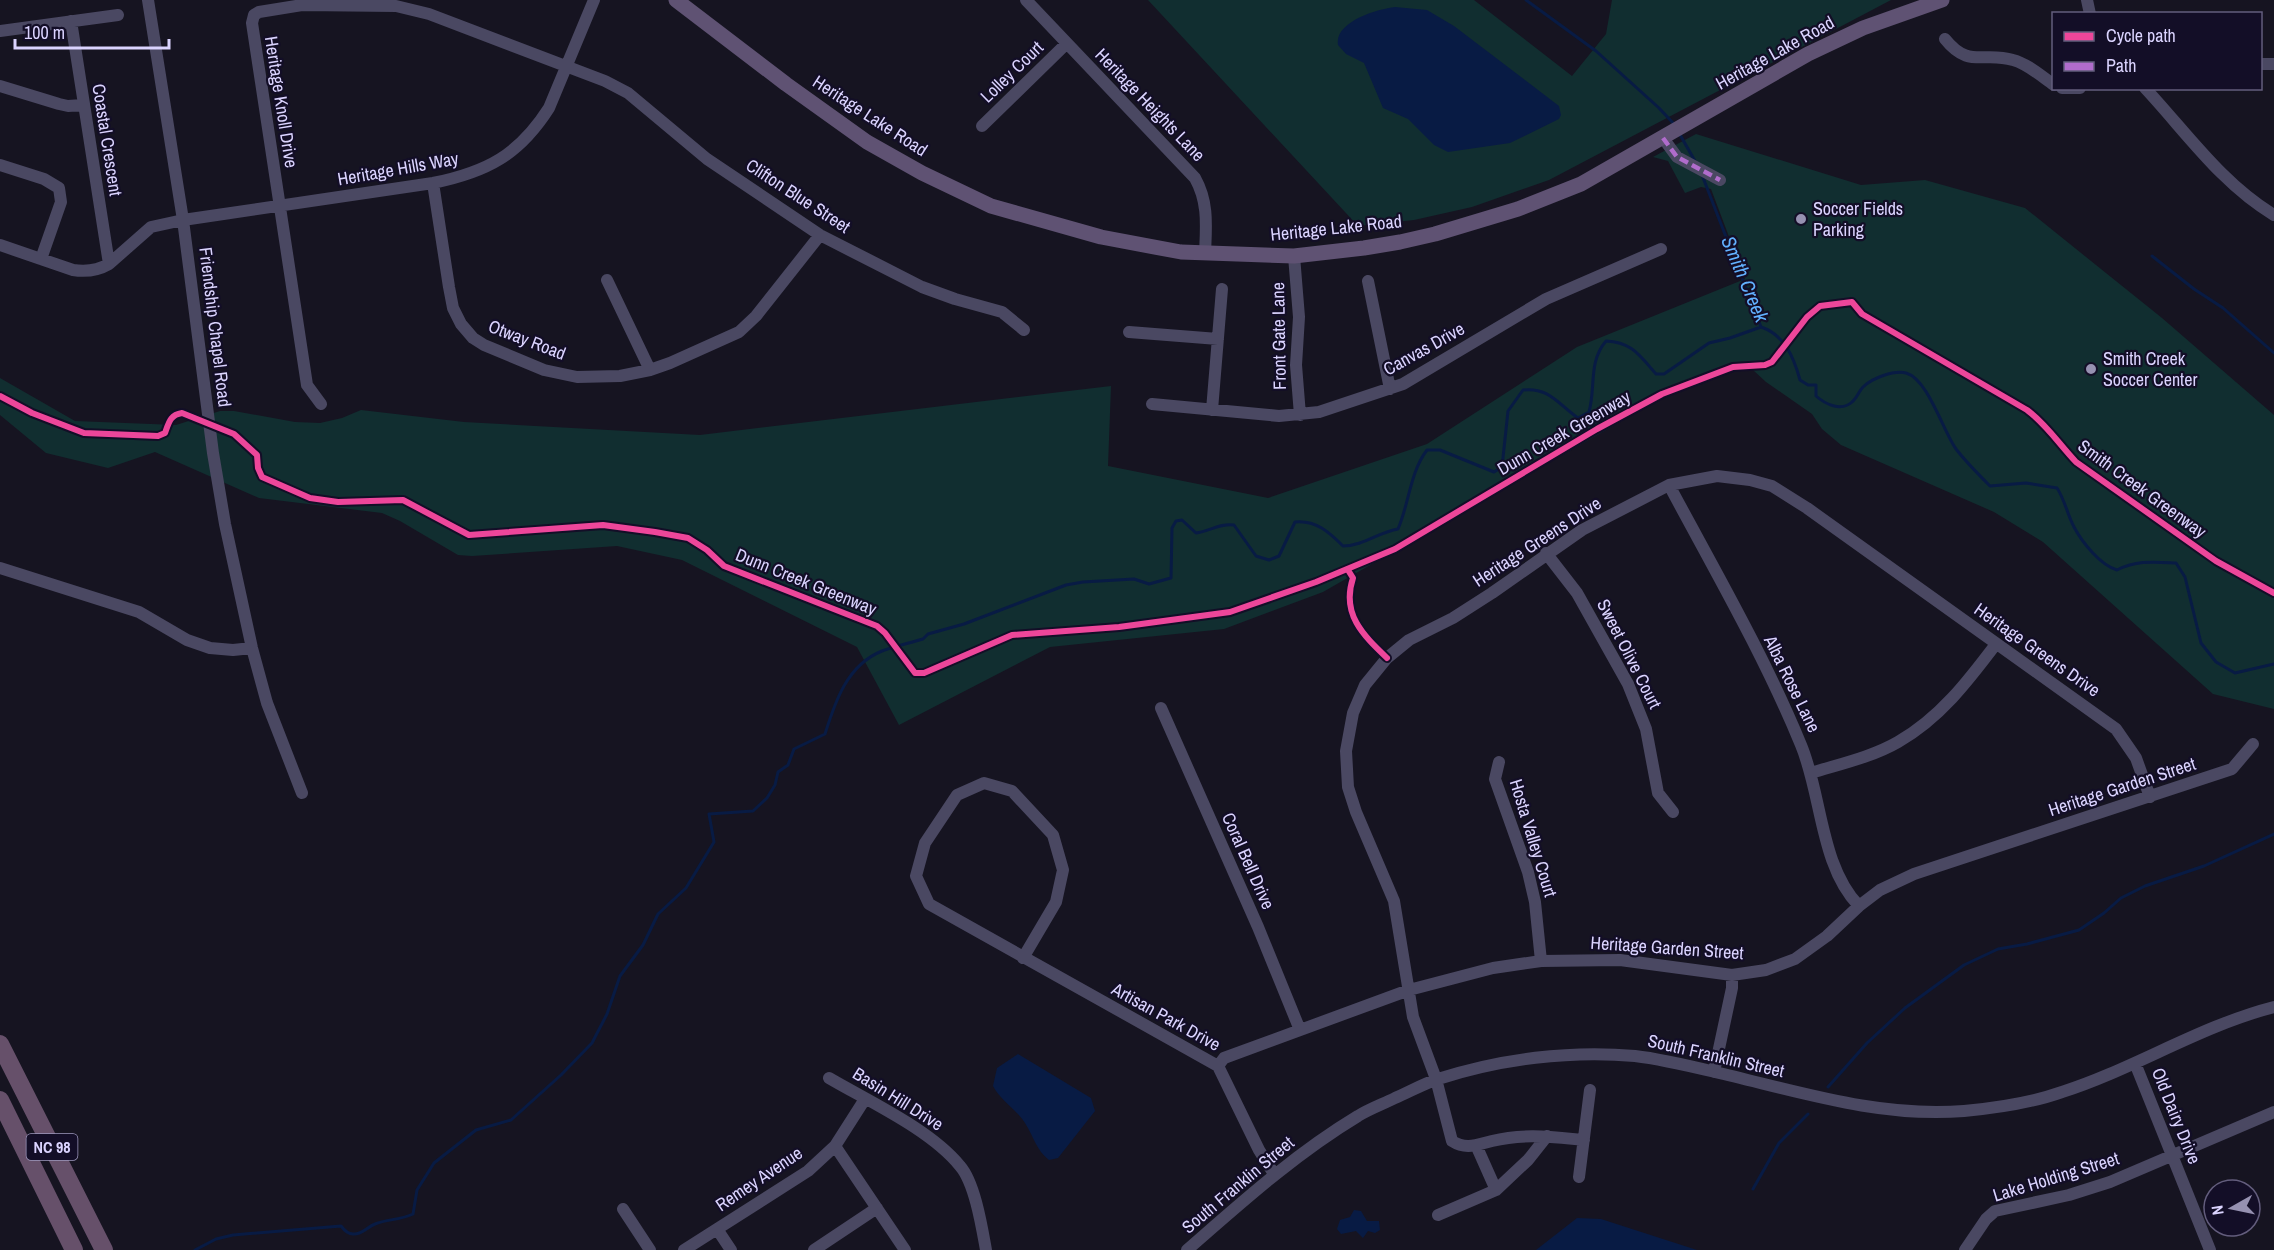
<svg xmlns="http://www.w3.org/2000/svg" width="2274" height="1250" viewBox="0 0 2274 1250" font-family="'Archivo Narrow',sans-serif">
<rect width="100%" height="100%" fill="#161421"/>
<path fill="#112e30" d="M1148,0H1474L1572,76L1606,34L1612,0H1891L1549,180L1472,207L1414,220L1358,226Z
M1696,134L1861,185L1925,180L2025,208L2162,318L2274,415V709L2213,694L2043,542L1994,512L1841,445L1822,429L1812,414L1766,382L1753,370H1711L1323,592L1224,629L1050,647L899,725L857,647L682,560L617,546L472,556L458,555L400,521L382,513L259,498L155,452L108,468L46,453L0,415V378L75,421L176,425L220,411H234L295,422L320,423L342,418L361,410L464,422L700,435L1111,386L1108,466L1268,498L1427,444L1577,347L1745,279L1711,189L1701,187L1685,193L1668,161L1653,157Z"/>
<path fill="#081b44" d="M1395,7L1427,10L1454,26L1559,106L1561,115L1559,119L1510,143L1448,152L1434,145L1408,119L1383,108L1364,63L1346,54L1338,45C1334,22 1377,9 1395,7Z
M1018,1054L1091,1098L1095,1111L1058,1158L1049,1160C1036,1150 1034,1137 1025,1123C1016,1109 1001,1101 993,1086L997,1068Z
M1354,1210L1361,1211L1367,1221H1379L1380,1230L1375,1233L1368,1231L1363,1238L1356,1231L1341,1234L1337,1229L1340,1220L1350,1217Z
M1577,1218L1601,1219L1697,1250H1536Z"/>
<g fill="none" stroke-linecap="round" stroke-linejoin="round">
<path stroke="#081b44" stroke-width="3" d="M1526,0L1596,51L1659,108L1674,124
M1679,133L1695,161
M1702,175L1761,327C1785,335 1794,358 1800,380L1808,385H1816V396C1825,404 1841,412 1852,402C1857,398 1859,391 1863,387C1872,378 1894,370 1906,373C1928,379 1943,431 1956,449C1966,462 1978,474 1990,486L2026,483L2057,488C2065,500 2067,514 2074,527C2082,542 2100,565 2117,570C2137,560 2154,562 2176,563L2185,577L2201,643L2216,662L2235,673L2274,664
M2152,256L2194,289L2223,308L2274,353
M1828,1087L1867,1043L1905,1008L1964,965L1998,949L2027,944L2079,930L2104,913L2121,898L2145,886L2204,866L2274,834
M1753,1189L1779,1143L1808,1114
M195,1250L216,1239L233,1235L341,1226C344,1230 348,1234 353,1234C362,1235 367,1227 375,1224C387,1219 401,1220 413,1214L417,1190L434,1163L476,1130L511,1120L561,1075L592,1043L607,1014L620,976L643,945L658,914L686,888L714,842L709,814L753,811L767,798L775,785L778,772L788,765L794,749L825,734C835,702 847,665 882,651C895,646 910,643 923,639L928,634L964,624L1066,585L1083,582L1134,579L1149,584L1171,578L1172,528L1176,521L1182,520L1196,533C1210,531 1220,523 1234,525L1256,556L1269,560L1279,556L1295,522C1316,520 1329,532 1343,546C1363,546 1379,532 1398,529C1409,504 1410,472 1427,450H1440L1494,472L1502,467L1508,411L1523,390C1549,387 1558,404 1578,418L1589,412C1596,387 1588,362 1606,341C1632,342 1640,356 1656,374H1664L1709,343L1730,338L1761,327"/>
<path stroke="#4a4862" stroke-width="12" d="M148,0L183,220L213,453L225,524L252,648L267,703L302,793
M1026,0L1195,178C1209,203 1206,227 1205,254
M2087,0L2090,14
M71,21L109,264
M0,31L118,15
M1945,39C1969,69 1983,51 2013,60C2028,64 2041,76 2054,85
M2260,64H2274
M0,86L59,104L68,106L83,105
M2062,88H2080
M2145,88C2186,132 2222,184 2274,215
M982,126L1066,44
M1663,138L1677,157L1720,180
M0,165L44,179L59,188L61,202L41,259
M433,183L449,287L453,308L461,324L473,338L484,345L544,370L577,377L620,376L650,370L670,363L739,332L756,316L820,235
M0,245L73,270C86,272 97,271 109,264L151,227L183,220L433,183C487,172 519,155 549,108L594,0
M1294,256L1299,317L1296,365L1300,415
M607,280L650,370
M1368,281L1390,389
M1129,332L1218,339
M321,404L307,385L252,23L254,15L259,12L302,5L396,6L429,14L605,81L628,93L707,159L820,235L922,287L955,299L1002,312L1024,330
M1152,404L1279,416L1319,412L1403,384L1546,299L1661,249
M1212,410L1222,289
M1669,485C1715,571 1764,655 1801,745C1822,795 1820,866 1859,906
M1546,553L1577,593L1628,684L1646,729L1658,793L1673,812
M0,568L139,612L187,640L210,648L233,650L252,648
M1161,708L1258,927L1300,1030
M1499,762L1495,779L1528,872L1535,902L1541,961
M1811,773C1840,764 1872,757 1898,742C1940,718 1968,681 1996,644
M1023,958L1056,902L1063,870L1053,835L1012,791L984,783L957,795L925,843L916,876L929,904L1218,1066L1259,1150L1274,1174
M2135,1063L2210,1250
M1218,1066L1224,1058L1409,990L1493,968L1541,961L1620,960L1732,975L1766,970L1795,959L1827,936L1859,906L1880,890L1914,874L2232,769L2253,744
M1714,1072L1732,988V975
M829,1078C870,1102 931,1130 960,1166C975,1183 982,1228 986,1250
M1584,1140C1552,1137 1523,1133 1492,1141C1476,1145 1466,1150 1452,1141L1436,1079L1413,1017L1394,901L1356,812L1348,787L1346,751L1353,713L1365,685L1387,658L1409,640L1453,618L1492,593L1582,530L1669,485L1717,476L1750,480L1772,486L1807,508L2116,729L2136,758L2150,797
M1476,1145L1496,1190
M835,1146L905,1250
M1579,1177L1590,1090
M623,1209L650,1250
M1438,1215L1496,1190L1528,1160L1547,1136
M717,1229L731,1250
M684,1250L808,1171L835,1146L865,1099
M814,1250L877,1208
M1187,1250C1242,1202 1295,1154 1358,1116C1369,1109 1383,1104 1395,1098C1409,1092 1423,1084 1438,1079C1500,1059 1570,1050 1635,1056C1661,1059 1690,1066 1715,1072C1797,1091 1879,1118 1964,1111C1996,1108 2031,1103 2062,1092C2134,1069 2200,1026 2274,1007
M1965,1250L1986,1219L1995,1211L2069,1195L2110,1182L2274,1112"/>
<path stroke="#5f5273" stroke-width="15" d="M676,0L786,84L867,142L922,173L991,206L1101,237L1181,252L1294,256L1364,248L1400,242L1435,234L1518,209L1581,184L1808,54L1863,28L1942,0"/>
<path stroke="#66506a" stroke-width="18" d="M0,1044L104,1250
M0,1100L74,1250"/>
<path stroke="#b06ccc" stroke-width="4.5" stroke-dasharray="9 4.5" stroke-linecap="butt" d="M1663,138L1677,157L1720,180"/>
<g stroke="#130e27" stroke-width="10">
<path id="cycleway" d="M0,396L32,413L84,433L158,436L165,433C169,422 170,415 182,413L234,434L257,455L258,468L262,477L310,498L338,502L403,500L469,535L603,525L655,532L688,538L707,550L724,566L877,626L885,633L915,673H924L1012,635L1119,627L1230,612L1316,582L1395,549L1597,429L1662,394L1733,367L1765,365L1772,362L1807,317L1820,306L1852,302L1862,314L2027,410C2046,424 2059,444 2076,462L2216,561L2274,593
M1348,570L1353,578C1341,614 1363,635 1387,658"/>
</g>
<use href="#cycleway" stroke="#ed469a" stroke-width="6"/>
</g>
<g fill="#9691b1" stroke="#130e27" stroke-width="2">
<circle cx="1801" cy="219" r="6"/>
<circle cx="2091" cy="369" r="6"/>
</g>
<g text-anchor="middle" stroke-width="4.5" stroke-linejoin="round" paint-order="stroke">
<rect fill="#130e27" stroke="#9f99be" stroke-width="1.5" x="26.5" y="1134" width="51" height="26" rx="4.5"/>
<g font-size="16" font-weight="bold" fill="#dbd4ff">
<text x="52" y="1153">NC 98</text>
</g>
<g font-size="18" fill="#dbd4ff" stroke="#130e27">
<text transform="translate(1775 53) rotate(-29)" y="6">Heritage Lake Road</text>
<text transform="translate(1012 72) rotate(-44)" y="6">Lolley Court</text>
<text transform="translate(281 102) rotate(81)" y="6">Heritage Knoll Drive</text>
<text transform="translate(1150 105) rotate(46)" y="6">Heritage Heights Lane</text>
<text transform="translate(870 116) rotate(33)" y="6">Heritage Lake Road</text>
<text transform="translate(107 140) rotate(81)" y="6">Coastal Crescent</text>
<text transform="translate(398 169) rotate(-10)" y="6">Heritage Hills Way</text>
<text transform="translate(798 196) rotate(33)" y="6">Clifton Blue Street</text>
<text transform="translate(1336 228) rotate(-6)" y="6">Heritage Lake Road</text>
<text transform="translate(215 327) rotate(83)" y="6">Friendship Chapel Road</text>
<text transform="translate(1279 336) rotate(-91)" y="6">Front Gate Lane</text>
<text transform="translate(527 340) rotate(21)" y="6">Otway Road</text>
<text transform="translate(1424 349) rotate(-29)" y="6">Canvas Drive</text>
<text transform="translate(1564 433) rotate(-30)" y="6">Dunn Creek Greenway</text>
<text transform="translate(2142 489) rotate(36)" y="6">Smith Creek Greenway</text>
<text transform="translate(1537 542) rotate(-33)" y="6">Heritage Greens Drive</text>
<text transform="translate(806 582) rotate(22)" y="6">Dunn Creek Greenway</text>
<text transform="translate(2037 650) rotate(35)" y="6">Heritage Greens Drive</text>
<text transform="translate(1629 654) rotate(63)" y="6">Sweet Olive Court</text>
<text transform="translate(1792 684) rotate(64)" y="6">Alba Rose Lane</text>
<text transform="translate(2122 787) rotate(-18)" y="6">Heritage Garden Street</text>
<text transform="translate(1533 838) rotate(73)" y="6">Hosta Valley Court</text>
<text transform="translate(1248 861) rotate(66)" y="6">Coral Bell Drive</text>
<text transform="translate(1667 948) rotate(4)" y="6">Heritage Garden Street</text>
<text transform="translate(1166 1017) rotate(29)" y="6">Artisan Park Drive</text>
<text transform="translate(1716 1056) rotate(13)" y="6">South Franklin Street</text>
<text transform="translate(898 1099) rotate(32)" y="6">Basin Hill Drive</text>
<text transform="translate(2176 1116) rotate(68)" y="6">Old Dairy Drive</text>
<text transform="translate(2056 1177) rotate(-17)" y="6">Lake Holding Street</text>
<text transform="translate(759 1179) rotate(-34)" y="6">Remey Avenue</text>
<text transform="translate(1238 1185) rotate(-40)" y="6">South Franklin Street</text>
</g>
<g font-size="18" fill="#dbd4ff" stroke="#130e27" text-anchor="start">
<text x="1813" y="215">Soccer Fields<tspan x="1813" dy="21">Parking</tspan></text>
<text x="2103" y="365">Smith Creek<tspan x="2103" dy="21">Soccer Center</tspan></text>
</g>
<g font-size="20" font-style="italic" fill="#62b1ff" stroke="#130e27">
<text transform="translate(1745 279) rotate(67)" y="7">Smith Creek</text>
</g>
</g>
<rect x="2052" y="12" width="210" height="78" fill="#130e27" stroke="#635d7d" stroke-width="1.5"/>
<rect x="2064" y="32" width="30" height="9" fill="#ed469a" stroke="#635d7d" stroke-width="1.5"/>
<text x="2106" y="42" font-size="18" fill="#dbd4ff">Cycle path</text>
<rect x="2064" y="62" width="30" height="9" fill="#b06ccc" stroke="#635d7d" stroke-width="1.5"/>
<text x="2106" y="72" font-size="18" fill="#dbd4ff">Path</text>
<g transform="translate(2232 1208) rotate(261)"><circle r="28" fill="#130e27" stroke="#635d7d" stroke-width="1.5"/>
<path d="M0-4.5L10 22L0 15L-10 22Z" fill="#9691b1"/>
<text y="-9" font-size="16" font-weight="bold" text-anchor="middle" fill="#dbd4ff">N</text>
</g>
<path d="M15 39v9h154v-9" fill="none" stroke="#dbd4ff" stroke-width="3"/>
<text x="24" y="39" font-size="18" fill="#dbd4ff" stroke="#130e27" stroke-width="4.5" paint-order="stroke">100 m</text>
</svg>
